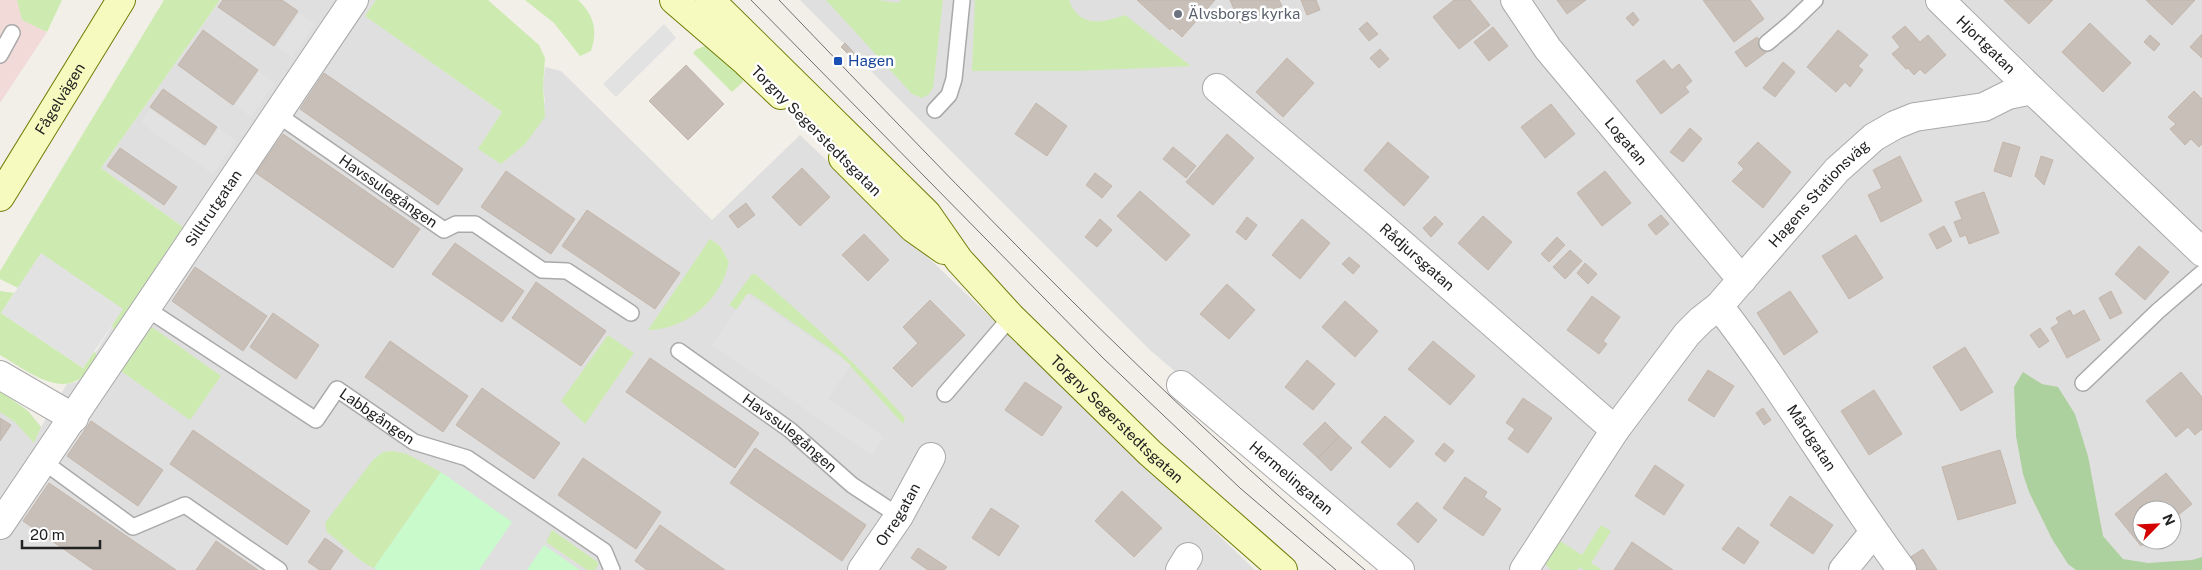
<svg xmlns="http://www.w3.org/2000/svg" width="2202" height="570" viewBox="0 0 2202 570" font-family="'Public Sans',sans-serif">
<rect width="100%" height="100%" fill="#f2efe9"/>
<path fill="#e0dfdf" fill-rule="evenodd" d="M220,0H376L366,16L502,112L545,103L543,86L545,67L561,71L712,220L800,135L1255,570H0V391L28,411L41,427L67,384L77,382L112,326L113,329H116L183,227L101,168Z
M800,0H2202V570H1410L1151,351ZM2142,510H2172V540H2142Z"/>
<path fill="#f2dad9" d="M0,0H17L23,20L47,32L0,103Z"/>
<path fill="#cdebb0" d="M17,0H62L47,32L22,20Z
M164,0H220L101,168L183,227L114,330L112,326L122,309L41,254L18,288L0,279V271Z
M376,0H488L539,45L545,58L543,86L545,117L525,144L501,164L478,149L502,112L365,16Z
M525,0H578C594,15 598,30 591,51L580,56L554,23Z
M826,0H878L898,3L901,0H943L933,88L928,95L922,98L912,94Z
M975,0H1069C1079,28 1102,23 1125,15L1191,66L1076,71H972Z
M705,46L742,77L743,82L732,92L693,53L697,49Z
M710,239L720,246L729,262C722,299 686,330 648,330Z
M752,274H755C805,316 862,368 905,418L903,424L842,357L750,293L737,310L729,305Z
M0,291L14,293L1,313L83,368L94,352L96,353C97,360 91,365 88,370C65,403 25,369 0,355Z
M152,327L221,376L190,420L121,371Z
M608,335L634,353L585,424L561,401Z
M0,391L28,411L41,427L34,443L15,422L0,412Z
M393,451L407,454L441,472L374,568C357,561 342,543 327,532L325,523L373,460L383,452Z
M1601,525L1611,531L1591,563L1602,570H1584L1580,567L1577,570H1551L1545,564L1560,541L1582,555Z
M552,530L599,563L595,570H587L546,542Z"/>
<path fill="#add19e" d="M2023,372L2042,384L2058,387L2075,414L2088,456L2103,536L2123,559L2148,563L2192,560L2202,557V570H2076L2068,564L2052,539L2029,492L2023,474L2016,436L2014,387Z"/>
<path fill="#c8facc" d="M441,472L512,522L479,570H377L374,568Z
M544,545L580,570H527Z"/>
<path fill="#e2e2e2" d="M300,13L315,24L292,57L277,46Z
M664,24L676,38L616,97L603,84Z
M259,72L275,83L251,117L235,105Z
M150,109L205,148L219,129L236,141L213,174L141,123Z
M41,253L123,309L83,368L1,313Z
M747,294L851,365L828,398L884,437L872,455L712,345Z"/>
<path fill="#c7bfb8" stroke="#c4b6ab" d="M223,0H282L298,11L274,46L218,7Z
M1137,0H1215L1182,37L1172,28L1170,30Z
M1230,0H1279L1282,6L1240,23Z
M1301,0H1316L1320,10L1307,15Z
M1454,0H1470L1490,25L1459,49L1433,17Z
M1557,0H1586L1567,14Z
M1703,0H1750L1764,19L1734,42Z
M2004,0H2053L2029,24Z
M2146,0H2195L2172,25Z
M1633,12L1639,20L1633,26L1626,18Z
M1367,22L1378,34L1369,41L1359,29Z
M2090,23L2131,63L2103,92L2062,52Z
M1905,26L1920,42L1928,35L1946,55L1925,74L1920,69L1914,75L1908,68L1906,69L1892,54L1900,47L1892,37Z
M1493,27L1508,46L1489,61L1474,42Z
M203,30L258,70L233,105L178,65Z
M1838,30L1868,55L1858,66L1863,70L1850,87L1845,82L1836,92L1807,67Z
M2202,34V58L2190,47Z
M2150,35L2160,44L2154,51L2144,42Z
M1757,37L1768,51L1746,67L1735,52Z
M845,43L855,54L851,57L841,47Z
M1380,49L1389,59L1379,68L1370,58Z
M1287,58L1314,83L1283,117L1256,92Z
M1664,60L1672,70L1679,64L1692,81L1685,87L1689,92L1661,114L1636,81Z
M1783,62L1795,72L1775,97L1763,88Z
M686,65L724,104L688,140L649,101Z
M324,73L463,169L438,205L300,109Z
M163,89L217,127L205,145L150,107Z
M2194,91L2202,99V144L2199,147L2191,139L2185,145L2170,129L2176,124L2168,117Z
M1036,103L1067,126L1047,156L1015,134Z
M1551,104L1575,134L1545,158L1521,127Z
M1690,128L1702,139L1683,162L1670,152Z
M283,134L420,229L393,268L256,173Z
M1227,134L1254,158L1213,205L1186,182Z
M1388,142L1429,177L1404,206L1364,170Z
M1758,142L1791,172L1763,208L1732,181L1744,169L1738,163Z
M2003,142L2020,147L2011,177L1994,171Z
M1173,147L1196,166L1186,178L1163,159Z
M120,148L177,187L164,205L107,166Z
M1900,156L1922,201L1881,222L1868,195L1882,188L1873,170Z
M2041,156L2053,160L2044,185L2035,176Z
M802,168L830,197L800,226L772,197Z
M506,171L575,219L551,254L481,207Z
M1605,171L1631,203L1602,226L1577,193Z
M1095,173L1112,186L1102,198L1086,185Z
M1140,191L1190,235L1166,261L1117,216Z
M1984,192L1999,233L1969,244L1966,235L1960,237L1954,222L1962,219L1955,202Z
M746,203L755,215L738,228L729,216Z
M587,210L680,273L655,309L562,246Z
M1661,215L1669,224L1656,235L1648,225Z
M1435,216L1443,224L1431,237L1423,228Z
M1483,216L1512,242L1488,270L1458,243Z
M1247,217L1257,225L1246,240L1236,232Z
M1100,219L1112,230L1097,247L1085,237Z
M1302,219L1330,243L1300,279L1272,255Z
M1944,226L1952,241L1937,249L1929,234Z
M864,234L889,260L868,281L842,255Z
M1856,235L1883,278L1849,299L1822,256Z
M1557,237L1565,245L1549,262L1541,254Z
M455,243L524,291L502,322L432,274Z
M2139,246L2169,272L2145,300L2115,274Z
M1570,250L1582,261L1565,279L1553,267Z
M1349,257L1360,266L1353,274L1342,264Z
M1585,263L1597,274L1588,284L1577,273Z
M195,267L267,316L243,351L172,301Z
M536,282L606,331L581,366L512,318Z
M1227,284L1255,310L1229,339L1200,314Z
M1790,291L1818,332L1784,355L1757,313Z
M2111,291L2122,313L2110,319L2099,298Z
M1592,296L1620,317L1603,341L1607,344L1599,354L1567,330Z
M930,300L965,335L912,387L893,368L918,343L903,327Z
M1345,301L1378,331L1355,357L1322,327Z
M2070,310L2073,316L2084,310L2100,340L2067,358L2051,328L2059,323L2056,318Z
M273,313L319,345L296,379L250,347Z
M2040,328L2049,341L2039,348L2030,335Z
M390,341L468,396L443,432L365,377Z
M1433,341L1475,376L1450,405L1408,369Z
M1965,347L1993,392L1961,411L1933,367Z
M650,358L759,433L735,468L626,392Z
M1307,360L1335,384L1313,410L1285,387Z
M1708,370L1734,386L1714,417L1688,400Z
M2181,372L2202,397V429L2195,435L2188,427L2176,437L2146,401Z
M1025,382L1062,407L1042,436L1005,410Z
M482,388L560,443L534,479L456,425Z
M1874,390L1902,434L1869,455L1841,411Z
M1523,398L1552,418L1528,453L1508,439L1515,429L1506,423Z
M1763,408L1771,420L1764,425L1756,413Z
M1385,416L1414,441L1390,468L1361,442Z
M0,418L11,425L0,441Z
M91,421L163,470L138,506L67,456Z
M1325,422L1339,436L1318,458L1303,444Z
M193,430L310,511L287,545L170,464Z
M1339,436L1352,448L1331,471L1318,458Z
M1444,443L1454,451L1445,462L1435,454Z
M755,448L866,525L842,561L730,483Z
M2000,450L2016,503L1958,520L1942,467Z
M583,458L661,512L636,549L558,495Z
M1655,465L1684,485L1664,515L1635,496Z
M2166,473L2192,504L2172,520V510H2142V540H2148L2141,546L2115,514Z
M1465,477L1487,492L1484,497L1501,509L1483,536L1443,508Z
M49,483L176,570H94L23,521Z
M1122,491L1162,528L1134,557L1095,521Z
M1790,496L1833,525L1813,554L1770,525Z
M1417,502L1437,520L1418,543L1397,524Z
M991,508L1019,526L999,556L972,538Z
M660,525L725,570H647L635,561Z
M1738,527L1759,542L1744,564L1722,549Z
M325,538L343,551L330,570H320L308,562Z
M216,541L258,570H196Z
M1632,542L1673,570H1614Z
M918,548L947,567L944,570H928L911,558Z
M1923,549L1937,570H1917L1909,558Z"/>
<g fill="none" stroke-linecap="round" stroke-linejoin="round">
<g stroke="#a9a9a9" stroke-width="18">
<g id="lane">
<path d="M1767,43L1791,23L1815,0"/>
<path d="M0,55L12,33"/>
<path d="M935,110L949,95L954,79L962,0"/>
<path id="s1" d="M278,115L444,230L456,224H475L542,270L567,271L631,313"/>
<path id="s2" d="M147,309L316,420L337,389L414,442L467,458L604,551L612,570"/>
<path id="s3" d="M679,351L790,430L852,485L899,516"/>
<path d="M2083,383L2158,311L2202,273"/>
<path d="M945,394L1011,317"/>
<path d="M44,462L133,527L185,505L279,570"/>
</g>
</g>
<g stroke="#a9a9a9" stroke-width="30">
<g id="street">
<path id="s4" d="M1515,0L1548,49L1742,280"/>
<path id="s5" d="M1940,0L2032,90"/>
<path id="s6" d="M1217,88L1379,224L1615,430"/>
<path id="s7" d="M1719,306C1785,391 1838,484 1902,570"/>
<path d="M0,375L74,418"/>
<path id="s8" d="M1181,385L1400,570"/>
<path id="s9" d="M0,525L354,0"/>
<path id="s10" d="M862,570L899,516L931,457"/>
<path d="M1180,570L1188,557"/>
<path id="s11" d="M1524,570L1615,430L1687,334L1701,320L1719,306L1837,170L1874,137L1895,125L1915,117L1984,107L2008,95L2032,90L2202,252"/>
<path d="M1843,570L1874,532"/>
</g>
</g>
<g stroke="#707d05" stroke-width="30">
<g id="secondary">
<path d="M674,0L746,62L781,95"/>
<path id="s12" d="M710,0L927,214L959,260L1011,317L1150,453L1283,570"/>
<path d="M843,158L913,228L944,250"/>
<path id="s13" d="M0,197L121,0"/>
</g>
</g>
<use href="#lane" stroke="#fff" stroke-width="15"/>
<use href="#street" stroke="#fff" stroke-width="28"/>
<use href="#secondary" stroke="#f7fabf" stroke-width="28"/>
<path stroke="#707070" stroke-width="1" d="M751,0L1103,358L1240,488L1336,570
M779,0C967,196 1155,395 1365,570"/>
</g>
<circle fill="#6b7280" stroke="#fff" stroke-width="2" cx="1178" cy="14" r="5"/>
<rect fill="#1a4fb4" stroke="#fff" stroke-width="2" x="833" y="56" width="10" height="10" rx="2.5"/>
<g text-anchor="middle" stroke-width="5" stroke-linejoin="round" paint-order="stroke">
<g font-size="15" fill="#5b616d" stroke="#fff" text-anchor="start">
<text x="1188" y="19">Älvsborgs kyrka</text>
</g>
<g font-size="15" fill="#222" stroke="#fff">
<text dy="5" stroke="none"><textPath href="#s5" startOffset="64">Hjortgatan</textPath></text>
<text dy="5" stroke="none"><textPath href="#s13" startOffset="115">Fågelvägen</textPath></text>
<text transform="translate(816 131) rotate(45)" y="5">Torgny Segerstedtsgatan</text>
<text dy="5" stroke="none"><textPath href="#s4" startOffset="180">Logatan</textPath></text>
<text dy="5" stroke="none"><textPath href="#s1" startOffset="134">Havssulegången</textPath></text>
<text dy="5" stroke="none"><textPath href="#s11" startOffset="480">Hagens Stationsväg</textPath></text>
<text dy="5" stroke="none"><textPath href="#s9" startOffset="382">Silltrutgatan</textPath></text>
<text dy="5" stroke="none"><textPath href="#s6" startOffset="262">Rådjursgatan</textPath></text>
<text dy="5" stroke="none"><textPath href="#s2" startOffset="288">Labbgången</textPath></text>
<text dy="5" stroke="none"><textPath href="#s12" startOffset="585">Torgny Segerstedtsgatan</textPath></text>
<text dy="5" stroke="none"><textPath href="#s3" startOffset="138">Havssulegången</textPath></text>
<text dy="5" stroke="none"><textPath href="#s7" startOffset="161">Mårdgatan</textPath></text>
<text dy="5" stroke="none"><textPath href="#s8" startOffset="144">Hermelingatan</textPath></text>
<text dy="5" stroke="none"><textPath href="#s10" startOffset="66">Orregatan</textPath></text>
</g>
<g font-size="15" fill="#164399" stroke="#fff" text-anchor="start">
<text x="848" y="66">Hagen</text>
</g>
</g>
<g transform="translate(2157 525) rotate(66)"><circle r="24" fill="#ffffff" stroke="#a7a7a7"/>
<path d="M0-4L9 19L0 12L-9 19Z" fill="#d40000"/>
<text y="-8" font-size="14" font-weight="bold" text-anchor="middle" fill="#222222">N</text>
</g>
<path d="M22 540v8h78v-8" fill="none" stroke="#222222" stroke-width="2.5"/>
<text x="30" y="540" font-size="15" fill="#222222" stroke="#ffffff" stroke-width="4" paint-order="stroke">20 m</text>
</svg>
